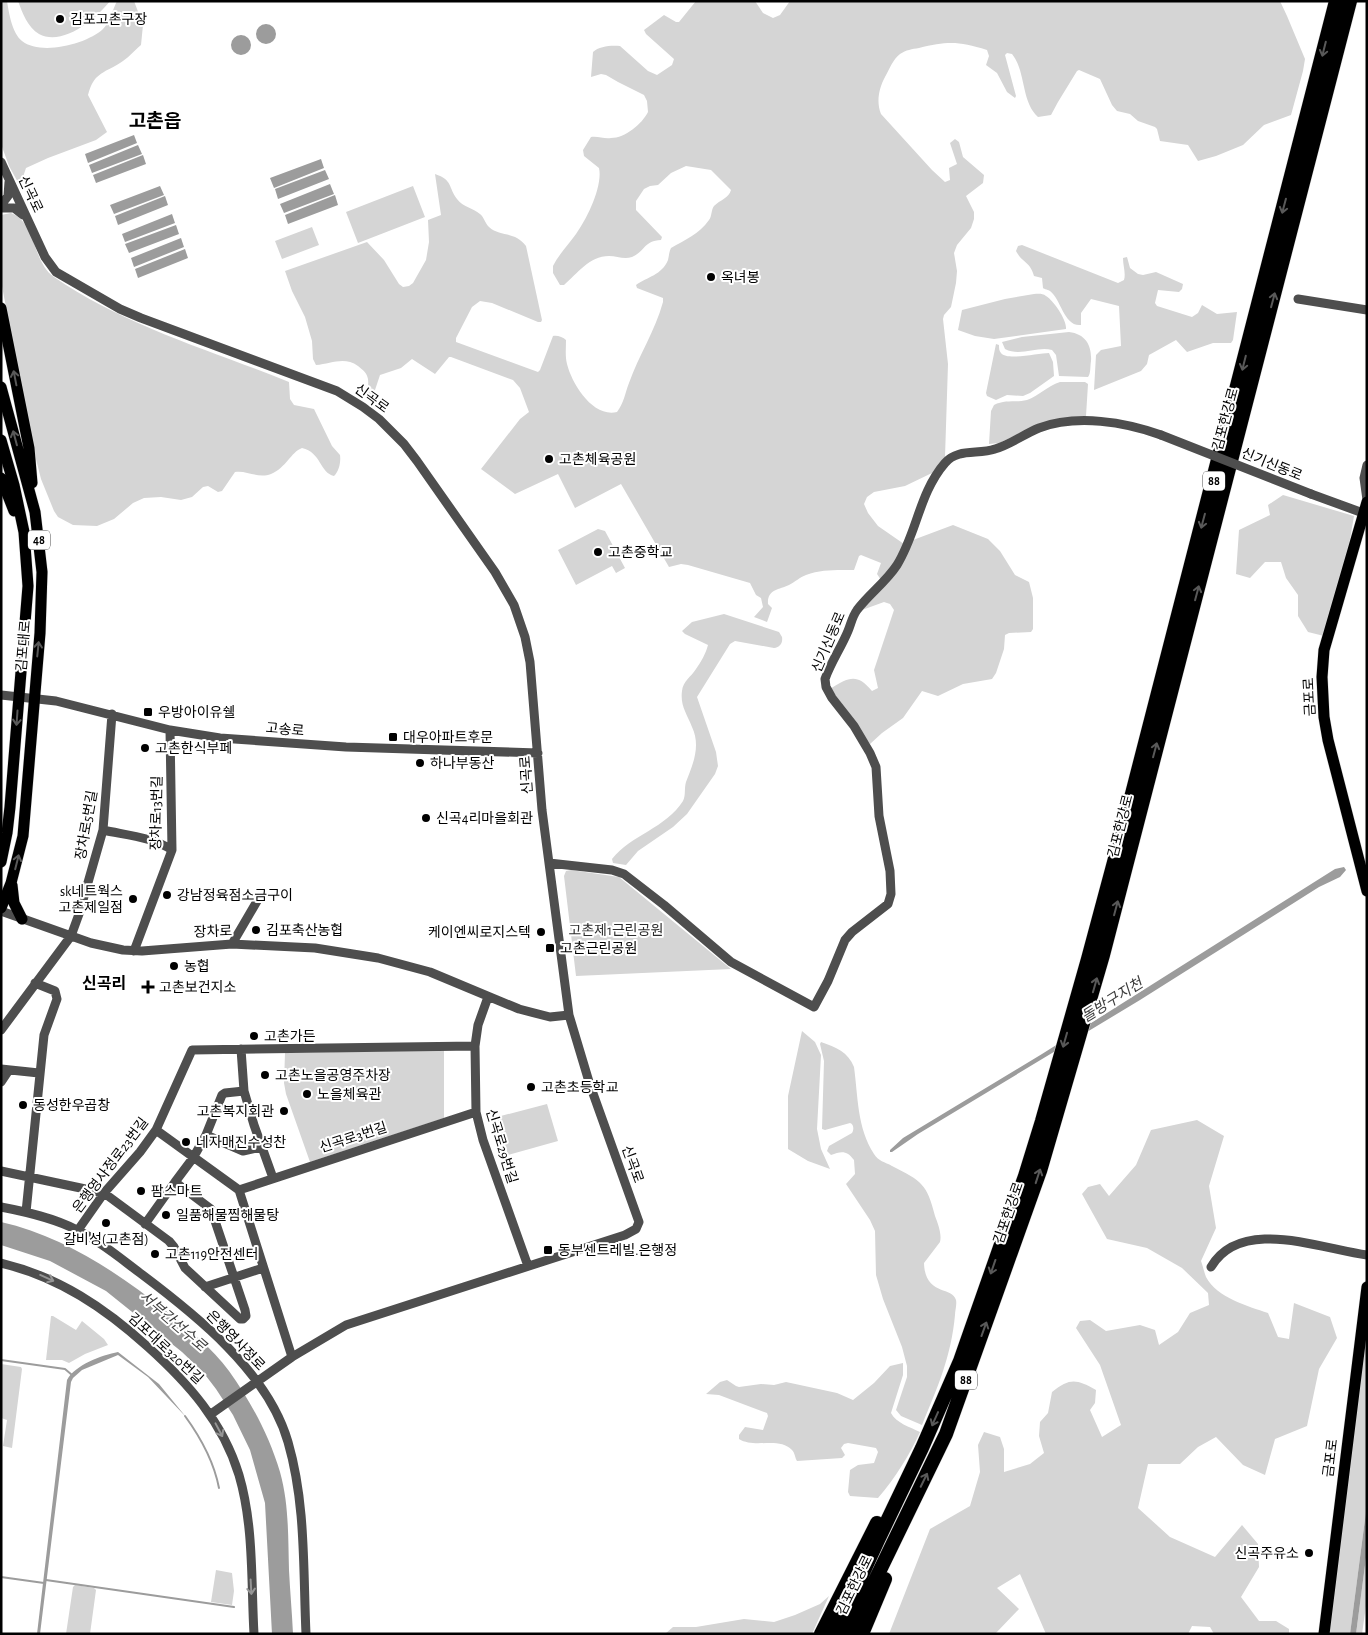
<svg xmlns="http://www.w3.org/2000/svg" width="1368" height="1635" viewBox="0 0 1368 1635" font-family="'Alegreya Sans','Noto Sans KR',sans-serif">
<rect width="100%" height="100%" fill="#fff"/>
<path fill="#d5d5d5" d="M1,1H7C9,13 12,33 22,41C41,56 87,44 103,29C109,23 113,9 117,1H134L143,25L141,45C134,51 127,59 120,63C102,74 94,73 88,95L107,132L96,140L48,158L26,168L20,186L9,166L1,144Z
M18,1H110C97,18 63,47 39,34C28,28 22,12 18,1Z
M696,1H755L763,13L773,18L780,15L790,1H1280L1287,16L1305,59L1303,71L1291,115L1264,125L1243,145L1216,156L1198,161L1188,145L1160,141L1157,129L1155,127L1138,121L1130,114L1117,111L1112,105L1100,79L1079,70L1077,71L1058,102L1051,115L1038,117C1021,102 1026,71 1012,54L1007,53L1005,55L1016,96L1015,98L1007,92L997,73L986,65L989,56L987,50C959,41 947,41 919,48C912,49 906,50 900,54C893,59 889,70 885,77C879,88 876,102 881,114L932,170L945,182L950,180L949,168L957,164L950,143L955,139L959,142L963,157L984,175L983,183L966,196L974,212V219L971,228L957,245L954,253L957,271L956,283L951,307L944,315L943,319L948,364L945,457L932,473L905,486L874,492L867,497L864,504L868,513L878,526L904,544L899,557L881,580L877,574L881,563L861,555L859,556L854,570C838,570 822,569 806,575C800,577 795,582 789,585C779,590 767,589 768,604L772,608L767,622L754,617L763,607L761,598L756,595L750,583L688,565L681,564L669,567L621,484L575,508L558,474L515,494L481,469L520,419L529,412L520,388L513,380L451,357H449L435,374L412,359L401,368L380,375L371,402C366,394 369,387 368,379C367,373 363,370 358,366C344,356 331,364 316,365L313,359L312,341L305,317L292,291L285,271L367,242L384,260L399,284L403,287L409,286L413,283L426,260L429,242L428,220L441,215L435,174C453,180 448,187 457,199C463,207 473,208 480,214C484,217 485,223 489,227C500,237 515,231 526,246L542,320L541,322H538L492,303L480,301L472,307L456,338V342L538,372L540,370L553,336C557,335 563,337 566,340C566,348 565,356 567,364C572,384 593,418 617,412C624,403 625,393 629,383C639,355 655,331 663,302V298L637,288L636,285C647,277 662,275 668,260C669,256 669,252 671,248C685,240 699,234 709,220C712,216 711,210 714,206C720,200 729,198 731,190L711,170L686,166L671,173L658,185L650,186L644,189L636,201V210L662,237L661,240C643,241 646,251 632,257C624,260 617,256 609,256C589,256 577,274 564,285H560L553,273V266C559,254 569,244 576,234C587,219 603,186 599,168L584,156L583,150L591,137C598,136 604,139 611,138C625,138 642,124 648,112L647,101L644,95L618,82L606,75L601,74L591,77L593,52C599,46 612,45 620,46L648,71L657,75L672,65L674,59L646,34L644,30L664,15L676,22H679Z
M413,186L425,217L358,243L346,212Z
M11,213C37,223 32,262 54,277C125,326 210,350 289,382L290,399L294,405L314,409L332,446L340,455C341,462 339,471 334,476C320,473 321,452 302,448C291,452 286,468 271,474C258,479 247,470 235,472L222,491L218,492L208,486L203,487L192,497L181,500L161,497L144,498L133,503L114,519L97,526L73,525L58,517L54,511L41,479L32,443L1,281V215Z
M312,227L319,245L282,259L275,241Z
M1022,245L1118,283L1124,280C1126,273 1123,266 1123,258L1127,257L1130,268L1138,274L1143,275L1156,272L1183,284L1182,289L1179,292L1158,290L1155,303L1157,306L1192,317L1198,313L1202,305L1217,314L1237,312L1233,340L1231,343H1213L1187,352L1176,340L1149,355L1147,364L1141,371L1094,390L1096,355L1101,350L1121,346L1119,306L1091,299L1081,313V325C1064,327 1061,299 1050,291C1049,290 1044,289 1043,288L1042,278L1034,276C1030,261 1023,264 1016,251L1018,246Z
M1034,294C1038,294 1042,293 1046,296C1054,301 1067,320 1066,329L994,339L975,336L958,330L962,310L1005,299Z
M1069,332C1086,334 1092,346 1091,361C1090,367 1091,373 1088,377L1059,376L1056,355L1052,350C1037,346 1020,357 1005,349L1002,342L1022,337Z
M996,344L999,345C999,348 999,351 1001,353C1007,361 1039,353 1049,353L1053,362L1054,376L1030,393L1023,396L1007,395L996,400L987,396L986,393Z
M1060,382H1085L1088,384L1086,416L1034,427L999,443L989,444L991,411L994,405C1005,399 1016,403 1027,400C1039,396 1047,386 1060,382Z
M1283,495L1354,516L1348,551L1324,636L1308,632L1298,616V595L1286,578L1281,562H1265L1250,578L1236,574L1239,530L1270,515L1268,505Z
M953,525L988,539L1000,551L1015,575L1029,582L1033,598V629L1031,632L1009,633L1005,635L1004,649L996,673L992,679L963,684L938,696L922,691L903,718L882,733L870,744L830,689C849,677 857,673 872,691L878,688L874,670L894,610L890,604L884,602L862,610L913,540Z
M598,529L605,531L625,568L616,573L612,566L576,585L558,550Z
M724,614L779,632L782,637C783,643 780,647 774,648L735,641L730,644L697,697L716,752L718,766L715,774L687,814L673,827L638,851L626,865L613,863L612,859C631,835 666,828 683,801C686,795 684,789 686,782C693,764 701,746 692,727C687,714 680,706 682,691C683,681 691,677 696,669C701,662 706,653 708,645L685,634L682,631L692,622Z
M571,870L619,877L731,969L576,976L564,876L566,871Z
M802,1031L815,1042L821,1055L817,1129L821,1149L830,1169L808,1161L788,1149V1096Z
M821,1042C836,1047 848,1052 854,1067C858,1096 857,1128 874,1154C878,1161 885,1162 892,1166C922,1181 927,1184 935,1216C938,1224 942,1234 940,1242L924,1263C925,1296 952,1286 956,1300C957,1304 955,1311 955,1315C951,1357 938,1386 922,1425L901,1416L896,1410L907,1377V1366L902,1347L883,1299L876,1275L875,1231L870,1220L846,1184L855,1174L854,1160C847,1150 841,1151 831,1155L827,1151L829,1146L852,1133C854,1130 854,1124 850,1123L825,1130L822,1129L824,1061L820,1044Z
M444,1050V1118L310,1162L286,1094L284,1083L285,1053Z
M547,1104L558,1141L508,1155L497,1117Z
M1197,1120L1224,1136L1209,1186L1216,1228L1201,1261C1203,1266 1204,1272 1206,1277C1217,1298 1248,1306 1268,1313L1278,1337L1289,1339L1294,1303L1330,1317L1337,1338L1319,1369L1307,1426L1275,1439L1265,1475L1243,1465L1216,1437L1198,1447L1180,1464H1148L1138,1508L1170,1537L1215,1557L1242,1525L1258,1544L1259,1567L1241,1597L1259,1621H1276L1289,1629V1634H1214L1210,1627L1192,1626L1188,1634H1046L1020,1574L997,1588L1019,1609L995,1634H889L930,1529L970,1506L980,1472L978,1445L984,1432L1000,1437L1004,1449V1472L1030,1464L1044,1453L1039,1436L1040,1422L1048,1413L1052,1392C1070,1378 1076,1379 1096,1390L1095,1403L1090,1410L1102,1437L1121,1425L1100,1365L1076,1328L1080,1321L1090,1320L1106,1331L1140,1325L1155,1330L1159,1345L1178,1332L1190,1313L1209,1305L1208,1293L1182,1268L1147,1248L1107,1239L1082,1194L1088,1187L1100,1184L1109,1196L1136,1165L1151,1130Z
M51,1316H53L76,1330L82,1321L104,1339L108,1345L85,1354L69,1363L62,1360H46Z
M1367,1318V1504L1350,1634H1329Z
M903,1363V1375L891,1413C896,1423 910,1427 920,1432C909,1456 895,1478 878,1498L850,1496L848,1492L850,1470L858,1465L874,1463L878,1452L876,1448L848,1443L844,1444L841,1448L845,1455L842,1458L797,1461C795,1458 795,1453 792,1450C779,1436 755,1449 739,1439V1435L745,1427L763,1430L768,1416L767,1413L719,1395L706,1394L720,1382L727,1380L736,1386L739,1387L761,1384L774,1385L786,1382L837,1393L853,1400L874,1383L890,1366Z
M1,1364L21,1367L22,1369L12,1448L3,1446L7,1420L1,1418Z
M1367,1550V1599L1362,1634H1356Z
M216,1570L232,1573L234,1591L232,1605L211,1602Z
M75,1585L94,1588L96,1590L90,1634H66L73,1587Z
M829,1596L812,1634H665L673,1627H696L744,1619L774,1622L795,1615L820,1604Z"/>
<path fill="#9c9c9c" d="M256 34a10 10 0 1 1 20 0a10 10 0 1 1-20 0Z
M231 45a10 10 0 1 1 20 0a10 10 0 1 1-20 0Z
M134,135L137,143L88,163L85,154Z
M138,145L142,154L92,173L89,165Z
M143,155L146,164L96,183L93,175Z
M321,159L324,168L274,188L270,178Z
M325,170L329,179L278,199L275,189Z
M330,184L334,194L284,213L280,204Z
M160,186L164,195L114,214L110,205Z
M335,195L338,205L288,224L285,215Z
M165,196L168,205L118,225L115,216Z
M172,214L175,223L125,242L122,234Z
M176,225L179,234L129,253L125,244Z
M181,238L184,247L134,267L131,258Z
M185,249L188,258L138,278L135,269Z
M1344,867L1346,870L1340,877L1319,887L1140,1000L918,1134L892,1152H890V1150L903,1138L1042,1054L1335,869Z
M1,1222C63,1236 117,1272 166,1311C189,1329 212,1348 229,1371C251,1402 269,1435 280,1472C289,1504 288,1536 289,1570C290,1591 292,1612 293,1634H272L265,1503L250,1450L233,1415L216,1389L203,1372L182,1352L106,1291L50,1261L1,1245Z
M118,1352L159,1384L186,1417L148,1377L118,1355L82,1370L73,1378L71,1382L40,1634H37L67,1380C75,1365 102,1355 118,1352Z
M1367,1504V1550L1356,1634H1350Z"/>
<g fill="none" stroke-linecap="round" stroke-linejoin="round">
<path stroke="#9c9c9c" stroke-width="2" d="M1,1360L65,1369L72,1375
M185,1416C201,1438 214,1462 219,1488
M1,1577L44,1583
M46,1580L234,1607"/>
<g stroke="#dbdbdb" stroke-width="12">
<path id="major" d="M1,308L29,448L32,483
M1,387L35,512L42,572L40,633L23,836L11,883L1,908
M1,440L14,485L24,532L28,586L10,807L7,833L1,862
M1,478L14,511
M1367,502L1324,650L1322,677L1324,717L1328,740L1367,891
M12,885L14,903L22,919
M1324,1634L1367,1287"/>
</g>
<g stroke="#dbdbdb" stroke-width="15">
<path id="highway" d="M821,1634L877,1523
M835,1634L878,1540L922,1448L960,1361L1025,1176L1042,1121L1088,959L1125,821L1336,1
M849,1634L946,1434L1040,1171L1103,955L1350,1
M862,1634L885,1579"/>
</g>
<path stroke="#4e4e4e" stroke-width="9" d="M1,162L45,257L56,272L120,309L141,318L337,391L363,407L379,419L404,444L417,461L495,572L514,605L525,637L530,662L542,810L569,1015L590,1085L639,1222L636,1229L625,1235L346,1325L292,1357L211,1414
M1,205L8,196L9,182
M1,208H14L23,215
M1298,299L1367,310
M1367,465L1364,478L1367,500
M1311,494L1363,513
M1,695L56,701L170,730L220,738L346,747L538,753
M103,830C125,835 153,837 172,850
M549,863L612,870L624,874L664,905L731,962L814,1007L828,981L845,940L852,932L888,904L891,894L890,871L879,816L876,767L870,753L854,726L832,698L826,687L825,679C831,662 841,648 848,631C851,624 852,617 857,610C869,594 886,582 897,565C917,533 919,493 945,463C958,448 978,455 995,449C1010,445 1024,434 1039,428C1077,414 1125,422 1161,435
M1,911L91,943L123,950L142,951L232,944L315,948L378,958L430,972L519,1009L550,1017L569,1015
M232,944L260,896
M134,951L172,850L170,730
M488,997L478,1025L475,1046L476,1112L483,1140L528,1266
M1,1030L71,936L79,914L103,830L112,714
M241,1049L244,1091L254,1125L273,1178
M1,1069L39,1073
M1,1082L9,1070
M156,1130L239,1190L292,1357
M206,1135L243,1151L262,1147
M1,1171L104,1193L169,1241L174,1247L185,1268L240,1319H243L246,1316L245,1310L211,1209L175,1182L193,1158L206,1135L222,1095L225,1093L244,1091
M239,1190L476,1112
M1,1207C27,1212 54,1218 77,1230C100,1241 120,1258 140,1273C196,1315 268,1372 288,1442C306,1504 303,1569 306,1634
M26,1212L44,1035L57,999L55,991L35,983
M145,1224L175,1182
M78,1230L104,1193L140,1152L156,1130L192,1050L475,1046
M1,1263C59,1277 105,1308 148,1347C188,1383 223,1422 239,1475C254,1526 251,1582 254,1634
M1211,1267C1241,1216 1321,1249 1367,1255
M205,1287L263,1268"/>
<use href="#major" stroke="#000" stroke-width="11"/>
<use href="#highway" stroke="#000" stroke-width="14"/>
<path stroke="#4e4e4e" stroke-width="9" d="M1161,435L1311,494"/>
</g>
<defs><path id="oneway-shaft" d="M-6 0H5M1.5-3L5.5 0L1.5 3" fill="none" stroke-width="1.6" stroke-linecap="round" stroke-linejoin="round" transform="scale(1.25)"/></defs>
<g stroke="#595959">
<use href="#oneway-shaft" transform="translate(1324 49) rotate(104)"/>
<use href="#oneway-shaft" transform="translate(1284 206) rotate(105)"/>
<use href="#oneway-shaft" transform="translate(1273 300) rotate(-75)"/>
<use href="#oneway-shaft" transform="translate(1244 363) rotate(104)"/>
<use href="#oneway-shaft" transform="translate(15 378) rotate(-101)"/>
<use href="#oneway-shaft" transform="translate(15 438) rotate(-105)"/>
<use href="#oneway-shaft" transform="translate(1203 521) rotate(105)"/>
<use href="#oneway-shaft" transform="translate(1197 593) rotate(-75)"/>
<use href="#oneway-shaft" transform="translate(38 649) rotate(-84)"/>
<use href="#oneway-shaft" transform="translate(17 718) rotate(94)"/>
<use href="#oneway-shaft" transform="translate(1155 750) rotate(-75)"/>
<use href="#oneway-shaft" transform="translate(17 862) rotate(-76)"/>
<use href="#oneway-shaft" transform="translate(1116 908) rotate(-75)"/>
<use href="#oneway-shaft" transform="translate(1095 985) rotate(-74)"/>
<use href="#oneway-shaft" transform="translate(1065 1040) rotate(106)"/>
<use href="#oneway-shaft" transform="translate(1038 1176) rotate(-72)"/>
<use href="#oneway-shaft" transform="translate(993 1267) rotate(109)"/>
<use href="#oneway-shaft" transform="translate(984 1329) rotate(-70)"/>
<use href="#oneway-shaft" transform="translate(935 1419) rotate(114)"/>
<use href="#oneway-shaft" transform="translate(924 1480) rotate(-64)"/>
</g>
<g stroke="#959595">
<use href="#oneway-shaft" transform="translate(47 1278) rotate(24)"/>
<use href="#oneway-shaft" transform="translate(219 1430) rotate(62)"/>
<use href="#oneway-shaft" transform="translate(251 1587) rotate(87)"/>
</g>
<g fill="#000" stroke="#fff" stroke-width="2">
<circle cx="60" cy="19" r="5"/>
<circle cx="711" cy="277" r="5"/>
<circle cx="549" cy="459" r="5"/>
<circle cx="598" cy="552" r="5"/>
<rect x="143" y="707" width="10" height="10" rx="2.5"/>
<rect x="388" y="732" width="10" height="10" rx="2.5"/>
<circle cx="145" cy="748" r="5"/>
<circle cx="420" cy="763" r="5"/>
<circle cx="426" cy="818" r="5"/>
<circle cx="167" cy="895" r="5"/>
<circle cx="133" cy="899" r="5"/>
<circle cx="256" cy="930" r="5"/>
<circle cx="541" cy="932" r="5"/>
<rect x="545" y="943" width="10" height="10" rx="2.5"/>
<circle cx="174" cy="966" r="5"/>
<path d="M145.5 979.5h5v5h5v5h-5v5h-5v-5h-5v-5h5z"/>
<circle cx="254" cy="1036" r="5"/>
<circle cx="265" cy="1075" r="5"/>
<circle cx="531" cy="1087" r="5"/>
<circle cx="307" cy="1094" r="5"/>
<circle cx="23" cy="1105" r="5"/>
<circle cx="284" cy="1111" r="5"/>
<circle cx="186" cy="1142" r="5"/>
<circle cx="141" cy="1191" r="5"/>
<circle cx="166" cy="1215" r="5"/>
<circle cx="106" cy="1223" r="5"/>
<rect x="543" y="1245" width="10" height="10" rx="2.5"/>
<circle cx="155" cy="1254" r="5"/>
<circle cx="1309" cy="1553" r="5"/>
</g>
<g text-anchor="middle" stroke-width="4" stroke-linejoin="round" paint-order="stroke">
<g fill="#fff" stroke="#4c4c4c" stroke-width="1">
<rect x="1203" y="471.5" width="22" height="19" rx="4"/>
<rect x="28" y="530.5" width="22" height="19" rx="4"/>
<rect x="955" y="1370.5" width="22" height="19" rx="4"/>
</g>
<g font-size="12" font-weight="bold" fill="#000">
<text x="1214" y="485">88</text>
<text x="39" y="544">48</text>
<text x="966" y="1384">88</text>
</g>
<g font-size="14" fill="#000" stroke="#fff" text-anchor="start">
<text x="70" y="24">김포고촌구장</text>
<text x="721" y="282">옥녀봉</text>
<text x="559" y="464">고촌체육공원</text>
<text x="608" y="557">고촌중학교</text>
<text x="158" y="717">우방아이유쉘</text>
<text x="403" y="742">대우아파트후문</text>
<text x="155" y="753">고촌한식부페</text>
<text x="430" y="768">하나부동산</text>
<text x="436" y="823">신곡4리마을회관</text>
<text x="123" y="896" text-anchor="end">sk네트웍스<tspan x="123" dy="16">고촌제일점</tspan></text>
<text x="177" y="900">강남정육점소금구이</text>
<text x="266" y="935">김포축산농협</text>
<text x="531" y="937" text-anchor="end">케이엔씨로지스텍</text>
<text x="560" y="953">고촌근린공원</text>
<text x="184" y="971">농협</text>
<text x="159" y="992">고촌보건지소</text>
<text x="264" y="1041">고촌가든</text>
<text x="275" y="1080">고촌노을공영주차장</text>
<text x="541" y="1092">고촌초등학교</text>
<text x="317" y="1099">노을체육관</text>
<text x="33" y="1110">동성한우곱창</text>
<text x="274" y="1116" text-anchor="end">고촌복지회관</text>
<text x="196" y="1147">네자매진수성찬</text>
<text x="151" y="1196">팜스마트</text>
<text x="176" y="1220">일품해물찜해물탕</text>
<text x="106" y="1244" text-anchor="middle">갈비성(고촌점)</text>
<text x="558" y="1255">동부센트레빌.은행정</text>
<text x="165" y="1259">고촌119안전센터</text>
<text x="1299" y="1558" text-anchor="end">신곡주유소</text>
</g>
<g font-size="14" fill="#000" stroke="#fff">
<text transform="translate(31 194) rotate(65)" y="5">신곡로</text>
<text transform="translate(372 398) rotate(36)" y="5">신곡로</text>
<text transform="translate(1225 419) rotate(-75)" y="5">김포한강로</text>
<text transform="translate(1272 464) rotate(22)" y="5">신기신동로</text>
<text transform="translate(828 642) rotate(-67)" y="5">신기신동로</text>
<text transform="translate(23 646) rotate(-85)" y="5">김포대로</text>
<text transform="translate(1309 697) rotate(-93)" y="5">금포로</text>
<text transform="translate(285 729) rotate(5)" y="5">고송로</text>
<text transform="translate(526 775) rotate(-94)" y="5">신곡로</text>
<text transform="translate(156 813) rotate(-89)" y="5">장차로13번길</text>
<text transform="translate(86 825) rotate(-80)" y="5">장차로5번길</text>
<text transform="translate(1120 826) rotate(-76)" y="5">김포한강로</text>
<text transform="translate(213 931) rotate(-2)" y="5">장차로</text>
<text transform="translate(353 1137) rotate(-18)" y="5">신곡로3번길</text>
<text transform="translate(502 1146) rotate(73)" y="5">신곡로29번길</text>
<text transform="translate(633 1164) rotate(70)" y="5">신곡로</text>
<text transform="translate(110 1165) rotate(-53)" y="5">은행영사정로23번길</text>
<text transform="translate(1008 1213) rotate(-71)" y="5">김포한강로</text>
<text transform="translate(236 1340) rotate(46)" y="5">은행영사정로</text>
<text transform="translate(166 1348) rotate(43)" y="5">김포대로320번길</text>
<text transform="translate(1330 1458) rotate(-83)" y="5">금포로</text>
<text transform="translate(854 1585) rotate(-64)" y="5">김포한강로</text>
</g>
<g font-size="14" fill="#2c2c2c" stroke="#fff">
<text x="616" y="935">고촌제1근린공원</text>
</g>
<g font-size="15" font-style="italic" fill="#3d3d3d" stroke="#fff">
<text transform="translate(1112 1000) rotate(-32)" y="5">돌방구지천</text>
<text transform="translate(173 1321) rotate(41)" y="5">서부간선수로</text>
</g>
<g font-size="16" font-weight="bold" fill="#000" stroke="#fff">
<text x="104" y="989">신곡리</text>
</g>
<g font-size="19" font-weight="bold" fill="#000" stroke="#fff">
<text x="155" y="127">고촌읍</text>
</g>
</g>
<rect width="1368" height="1635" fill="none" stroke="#000000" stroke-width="5"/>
</svg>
